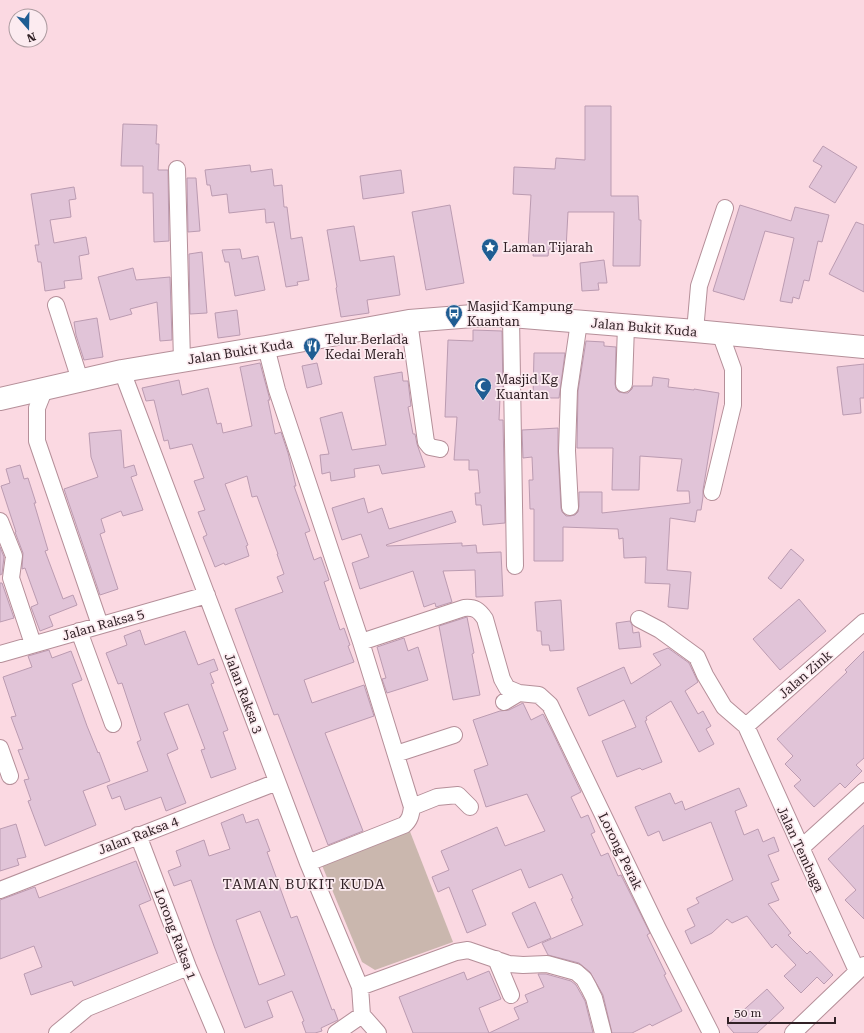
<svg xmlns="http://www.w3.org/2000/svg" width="864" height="1033" viewBox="0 0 864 1033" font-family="'Roboto Serif',serif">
<rect width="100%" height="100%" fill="#fbd9e2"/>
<path fill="#cab7ae" d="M409,829L453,942L375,970L362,962L321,863Z"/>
<path fill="#e1c4d8" stroke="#bb9bb1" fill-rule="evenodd" d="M585,106H611V196H638L639,220H641L640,266H613L614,212H568L566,249H549L548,256H533L534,248H528L531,195L513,194L514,167L555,169L556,158L585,160Z
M123,124L157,125L156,144H159L158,170H168L169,241L154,242L153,193H143V166H121Z
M823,146L857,167L835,203L809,187L822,166L813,161Z
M250,165L251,172L272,169L274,186L282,185L284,207H287L291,239L302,237L309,280L297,282L298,285L286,287L274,222L266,223L265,209L229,213L227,194L212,196L210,185H207L205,170Z
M401,170L404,193L363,199L360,176Z
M187,178H196L200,231L188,232Z
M74,187L76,199L69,200L71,217L50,220L54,243L86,237L89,254L79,256L82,279L64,281L65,288L45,291L41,262H38L35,245H39L31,194Z
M450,205L464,283L426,290L412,212Z
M740,205L791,221L795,207L829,215L822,242L818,241L809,281L804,280L799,299L793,297L792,303L780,301L794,238L765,231L744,300L713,291Z
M856,222L864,225V292L829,274Z
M354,226L360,261L394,256L400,295L367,300L369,313L341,317L336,288L337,287L327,230Z
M240,249L242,259L258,256L265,290L235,296L229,262H225L222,250Z
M202,252L207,313L190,314L189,254Z
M604,260L607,283H598L599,290L582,291L580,263Z
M133,268L136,280L170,277L172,340L160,341L157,302L130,309L132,314L110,320L98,277Z
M237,310L240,335L218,338L215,313Z
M97,318L103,357L84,360L76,335L74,322Z
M473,330L502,331L503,398H500L499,420H503L505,523L483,525L481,505H476L475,493H480L478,470H469V460H454L457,417H445L448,340L473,341Z
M586,341L604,342V346L616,347L615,384L616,389L619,392L624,393H628L632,389L633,386H652L653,377L669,379L668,387L694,390V389L719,393L703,490V497L701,510H697L695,522L670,518L667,570L691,572L688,609L668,607L670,584L645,583L646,557L624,558L623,538L619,539L618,529L563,527V561H534V509H530L529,480H533L532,457L523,458L522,430L558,428V452L561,508L562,512L566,516H570L575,515L578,512L579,506V492H602V513L690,503L689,491H677L682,459L640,456L639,490H612L613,448H577L578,391Z
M534,353H565L559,398H533Z
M260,363L270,400H268L275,434L281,432L288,453L296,486H294L310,531L305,533L314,560L321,557L329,580L324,582L340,630L344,628L350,645L348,646L354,662L304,680L312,703L364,685L374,716L325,733L363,831L328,845L278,714L274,715L235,609L283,592L277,577L284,574L277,554H278L257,496L252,497L247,476L225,484L248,545L246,546L249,556L225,565L224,563L215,567L203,537L207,535L198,512L205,510L194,481L204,478L192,444L170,449L168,440L164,441L154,400L146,401L142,388L179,380L182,395L208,388L217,424L221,423L223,433L252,426L240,367Z
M317,363L322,384L307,388L302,366Z
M864,364V398H860L861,413L843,415L837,367Z
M402,372L403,381H408L411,406L408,407L413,434H415L417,444L425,467L382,474L379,465L354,469L355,477L331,481L330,472L322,474L320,455L329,454L320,418L342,412L352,450L386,445L374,377Z
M121,430L124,468L134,465L137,475L131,477L143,510L123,516L121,511L101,519L105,532L100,534L118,589L100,595L64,489L98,477L91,457L89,433Z
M20,465L24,479L28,478L36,503H34L48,550L45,551L63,599L73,595L77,605L49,616L53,626L40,631L31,607L38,604L25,568L22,569L23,553L15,532H16L1,486L10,483L6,469Z
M364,498L368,513L382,508L389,529L452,511L456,522L386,545L387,546L462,543V546L476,545L477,553L501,552L503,596L476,597L475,570L443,571L452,602L436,607L435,603L424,607L413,571L360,589L352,563L369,557L361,534L342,540L332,508Z
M0,547L4,557L2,574L0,575Z
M791,549L804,560L781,589L768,578Z
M0,583H2L14,618L0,622Z
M799,599L826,631L780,670L753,639Z
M561,600L564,650L550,651L549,645H542L541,631H537L535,602Z
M467,617L474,653L472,654L480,695L453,700L439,626Z
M630,621L632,625L633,633L639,632L641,647L619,649L616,623Z
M140,630L145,645L185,631L198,665L214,659L218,670L210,673L214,683L211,684L228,730L223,732L236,769L211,778L201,750L205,749L188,704L164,713L178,749L167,754L186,803L166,811L161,797L125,810L120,796L112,799L107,786L148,771L137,742L141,740L122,683L118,684L106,653L127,645L124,636Z
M404,638L408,651L418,647L428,680L387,693L382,679L386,678L377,647Z
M668,648L689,663L698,682L685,691L698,714L703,711L711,726L706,729L714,744L699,752L671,701L646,717L647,720L645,721L662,762L642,770L640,768L617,777L602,741L636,727L624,700L589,716L577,688L624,667L631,684L661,665L653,654Z
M49,650L52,658L71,651L82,680L72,684L87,726L98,753L99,752L110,781L83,791L96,825L45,846L28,801L31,800L24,780L29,779L18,750L23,749L11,717L16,716L3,677L32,667L28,656Z
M864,651V758L856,765L862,771L845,788L840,783L814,807L794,786L801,780L785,764L793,756L777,739L847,672L845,670Z
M523,703L531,720L543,714L552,731L581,792L571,797L581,818L588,815L595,832L591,834L601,856L608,853L618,876L621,875L650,933L647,935L666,974L664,975L682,1011L652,1026L650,1024L632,1033H612L603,995L590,972L579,963L548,955L542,943L583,925L571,899L573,898L562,874L529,888L521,869L472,890L486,925L467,933L449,887L438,892L432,877L449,870L441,851L497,827L505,846L545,831L527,794L486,807L474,770L488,765L473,720L500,711L509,710Z
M739,788L747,806L735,811L744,835L758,829L763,842L774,837L779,851L768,855L779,880L771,883L779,900L768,904L791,933L788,935L807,954L810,951L833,975L824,984L817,977L801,993L784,976L796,965L776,944L772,948L747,916L732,923L727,919L712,933L691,944L685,931L695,926L687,909L699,903L696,898L733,880L711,822L663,841L659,831L648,836L635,807L670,793L675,804L682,801L685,810Z
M243,814L246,823L258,819L270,851L267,852L291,918L297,916L332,1010L334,1009L338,1020L321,1028L322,1031L315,1033H306L302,1022L304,1021L292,991L267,1001L273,1017L245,1028L214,946L191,880L174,886L168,871L181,866L176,851L204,840L209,856L230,849L221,823ZM260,911L285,975L259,985L236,920Z
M16,824L26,857L17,859L19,865L0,871V829Z
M864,825V919L845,900L856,890L828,859Z
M136,861L151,900L139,905L158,953L74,986L72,981L31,995L24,974L42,967L34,946L0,959V900L35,887L39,898Z
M535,902L551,938L528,948L512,913Z
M489,971L501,999L479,1008L489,1033L519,1019L514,1008L528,1002L525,995L544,987L538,974H546L571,981L576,985L585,1001L593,1033H413L399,997L464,972L467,980Z
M767,989L784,1008L757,1033H734L727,1025Z"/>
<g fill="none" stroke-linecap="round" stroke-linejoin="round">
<g stroke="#b58f99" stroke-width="18">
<path id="street" d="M177,169L182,361
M56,305L80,380
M511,316L515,566
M409,321L426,442L430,447L440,449
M695,331L699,286L725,208
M266,347L277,390L361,642L412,807C411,815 410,820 404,825L308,863
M122,371L308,863L360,987L362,1015
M624,384L626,326
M45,388L37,408V441L100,625
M712,492L733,405V369L720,333
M570,507L567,451L569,390L579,322
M0,521L14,556L11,578L33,644
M639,619L660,630L697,657L705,675L724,707L746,726L857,971
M79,631L113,724
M361,642L464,608C475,607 479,610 485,619L502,679L507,688L519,693L539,695L550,705L658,929L711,1033
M0,654L207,595
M504,702L519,693
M746,726L864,622
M0,748L10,776
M396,754L454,735
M412,807L437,797L458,795L470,807
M138,835L188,967L216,1033
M801,848L864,791
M0,890L277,782
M496,959L511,995
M360,987L456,952L468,950L509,964L523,965L547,964L576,972L584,979L589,988L594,998L603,1033
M57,1033L87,1008L188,967
M336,1033L362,1015L378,1033
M793,1033L864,965"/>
</g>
<g stroke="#b58f99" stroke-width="24">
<path id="secondary" d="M0,399L122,371L266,347L409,321L473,316H511L695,331L864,347"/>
</g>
<use href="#street" stroke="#fff" stroke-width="16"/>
<use href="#secondary" stroke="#fff" stroke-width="22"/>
</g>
<defs>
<g id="sight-pin" transform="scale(0.9)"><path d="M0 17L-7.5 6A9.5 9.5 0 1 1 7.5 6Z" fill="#1f5d93" stroke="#fcebf0"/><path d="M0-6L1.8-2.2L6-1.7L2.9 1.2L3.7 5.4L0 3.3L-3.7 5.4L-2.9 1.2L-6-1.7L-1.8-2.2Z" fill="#fff"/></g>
<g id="bus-pin" transform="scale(0.9)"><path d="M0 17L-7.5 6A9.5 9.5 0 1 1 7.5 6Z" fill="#1f5d93" stroke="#fcebf0"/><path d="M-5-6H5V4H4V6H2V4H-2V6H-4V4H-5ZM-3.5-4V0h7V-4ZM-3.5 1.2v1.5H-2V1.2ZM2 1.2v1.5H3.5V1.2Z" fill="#fff"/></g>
<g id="restaurant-pin" transform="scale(0.9)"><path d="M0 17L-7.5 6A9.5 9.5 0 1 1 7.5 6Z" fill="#1f5d93" stroke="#fcebf0"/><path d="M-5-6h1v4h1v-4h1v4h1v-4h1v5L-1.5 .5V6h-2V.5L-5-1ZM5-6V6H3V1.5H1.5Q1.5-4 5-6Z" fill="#fff"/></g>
<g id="mosque-pin" transform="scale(0.9)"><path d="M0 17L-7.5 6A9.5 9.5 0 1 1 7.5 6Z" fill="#1f5d93" stroke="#fcebf0"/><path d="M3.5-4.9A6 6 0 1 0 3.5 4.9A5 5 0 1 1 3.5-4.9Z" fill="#fff"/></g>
</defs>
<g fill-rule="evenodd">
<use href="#sight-pin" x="490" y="247"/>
<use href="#bus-pin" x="454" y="313"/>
<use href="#restaurant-pin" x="312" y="346"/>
<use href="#mosque-pin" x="483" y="386"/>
</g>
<g text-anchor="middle" stroke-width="3.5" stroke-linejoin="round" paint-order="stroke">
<g font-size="13" fill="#312126" stroke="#fcebf0" text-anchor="start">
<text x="503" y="252">Laman Tijarah</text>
<text x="467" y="311">Masjid Kampung<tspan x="467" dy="15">Kuantan</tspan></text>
<text x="325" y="344">Telur Berlada<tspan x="325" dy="15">Kedai Merah</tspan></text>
<text x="496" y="384">Masjid Kg<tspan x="496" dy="15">Kuantan</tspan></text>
</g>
<g font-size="13" fill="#312126" stroke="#fcebf0">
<text transform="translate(644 327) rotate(5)" y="5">Jalan Bukit Kuda</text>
<text transform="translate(240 351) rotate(-9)" y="5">Jalan Bukit Kuda</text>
<text transform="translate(103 624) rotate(-16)" y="5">Jalan Raksa 5</text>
<text transform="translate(805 674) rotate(-41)" y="5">Jalan Zink</text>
<text transform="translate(244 693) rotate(69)" y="5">Jalan Raksa 3</text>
<text transform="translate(138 835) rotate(-21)" y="5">Jalan Raksa 4</text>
<text transform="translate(801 849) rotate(65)" y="5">Jalan Tembaga</text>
<text transform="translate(621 851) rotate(64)" y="5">Lorong Perak</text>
<text transform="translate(176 934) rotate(69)" y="5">Lorong Raksa 1</text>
</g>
<g font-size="14" letter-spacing="1" fill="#312126" stroke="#fcebf0">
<text x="304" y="889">TAMAN BUKIT KUDA</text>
</g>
</g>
<g transform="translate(28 28) rotate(160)"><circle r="19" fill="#fcebf0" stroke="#ab9a9f"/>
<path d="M0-3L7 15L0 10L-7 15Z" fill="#1f5d93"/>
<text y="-6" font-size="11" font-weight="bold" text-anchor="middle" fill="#312126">N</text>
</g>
<path d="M728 1017v6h107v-6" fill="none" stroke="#312126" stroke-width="2"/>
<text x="734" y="1017" font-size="12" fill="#312126" stroke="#fcebf0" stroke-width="3" paint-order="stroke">50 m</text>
</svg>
